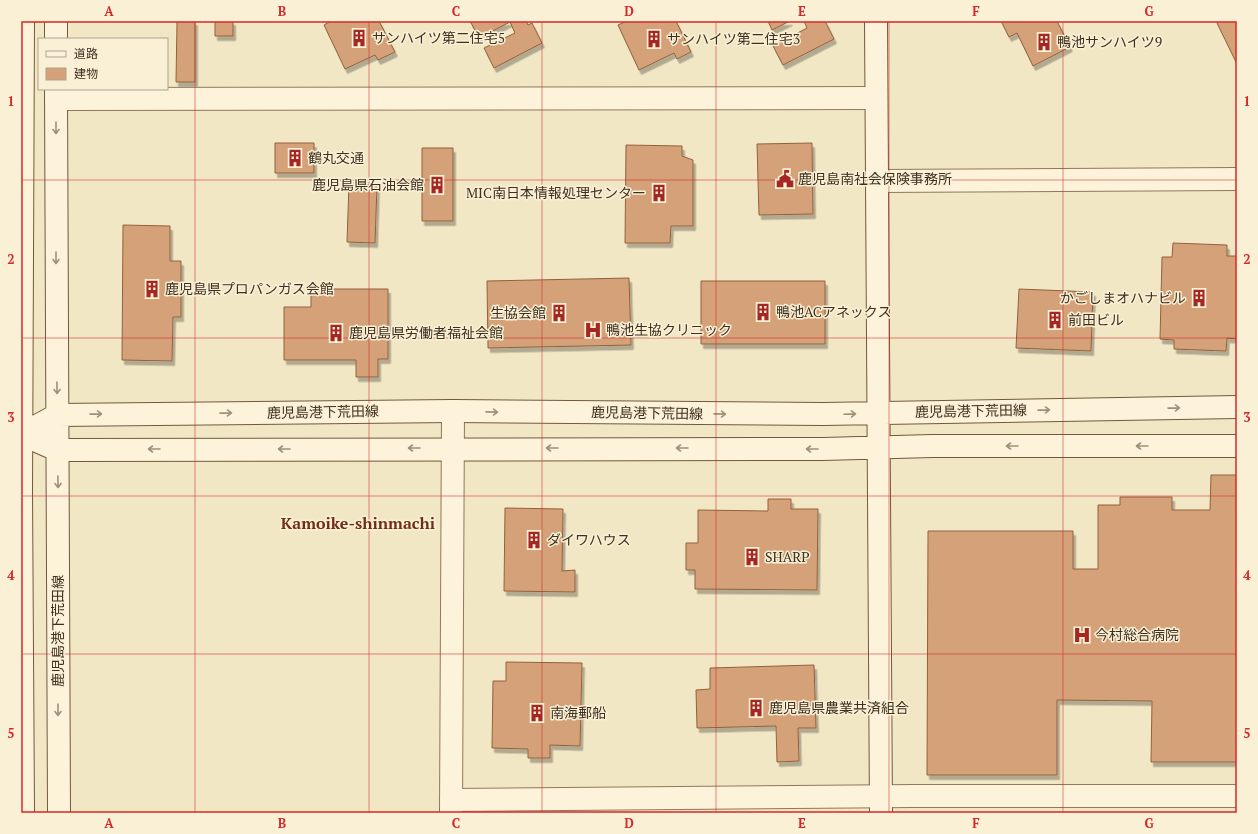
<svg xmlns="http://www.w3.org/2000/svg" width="1258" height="834" viewBox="0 0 1258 834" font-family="'PT Serif','Noto Sans JP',serif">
<defs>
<filter id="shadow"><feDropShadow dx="2.5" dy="4.5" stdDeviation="0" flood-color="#0004"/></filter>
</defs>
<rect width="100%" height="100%" fill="#f2e7c5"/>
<path fill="#d4a178" stroke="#92613c" filter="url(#shadow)" d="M177,21H195V82H176Z
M215,21H233V36H215Z
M331,21H379L395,52L378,60L375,55L345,69L324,25Z
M470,21H526L528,25L532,23L542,43L494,68L484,48L515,33L510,22L479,38Z
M627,21H676L691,52L677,59L674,53L639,70L618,25Z
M768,21H790L772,30Z
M804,21H825L834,39L783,65L773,46L807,28Z
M1001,21H1057L1070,47L1033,66L1017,33L1009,37Z
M1216,21H1237V64Z
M275,143H314V173H275Z
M812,143L813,214L759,215L757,144Z
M626,145L682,146V156L693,160V226H671L670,243H625Z
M422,148H453V221H422Z
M349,184L377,185L375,243L347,242Z
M123,225L170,226V261H181V317H173L172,361L122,360Z
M1173,243L1227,245V256H1237V339L1227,338L1226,351L1174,349V340L1160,339L1162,257H1172Z
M629,278L631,345L488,348L487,281Z
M701,281H825V344H701Z
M311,289H388V359H378V377H356V360H284V307H311Z
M1019,289L1093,292L1091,351L1016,348Z
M1211,475H1237V762H1151L1152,701L1057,700V775H927L928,531H1073V569H1098V505H1120V497H1172V510H1210Z
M768,499H791V509H818L817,590L695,589V570H686V543H698V510L768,511Z
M505,508L563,509L562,571L575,570V592L504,591Z
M506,662L582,663L580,746L550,745V758H528V749L492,748L493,681H506Z
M814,665L816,728H798L799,761L777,762L776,726L697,728L696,690L710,689V668Z"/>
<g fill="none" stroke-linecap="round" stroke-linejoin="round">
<g stroke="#907859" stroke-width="24">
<path id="street" d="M56,99L876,98
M877,181L1237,179
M451,800L914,796H1237
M451,813L453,411"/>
</g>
<g stroke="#72593c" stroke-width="24">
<path id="secondary" d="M23,21L21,492L23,813
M876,21L881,813
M56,39V21
M56,89L59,813
M21,434L57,450L823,449L932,446H1237
M22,434L57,415L453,411L823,414L1237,407"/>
</g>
<use href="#street" stroke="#fcf3da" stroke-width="22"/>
<use href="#secondary" stroke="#fcf3da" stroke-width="22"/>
</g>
<defs><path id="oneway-shaft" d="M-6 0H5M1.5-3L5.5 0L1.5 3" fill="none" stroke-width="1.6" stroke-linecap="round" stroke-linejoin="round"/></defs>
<g stroke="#9e917c">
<use href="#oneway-shaft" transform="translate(56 128) rotate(90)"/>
<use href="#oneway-shaft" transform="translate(56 258) rotate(90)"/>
<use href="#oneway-shaft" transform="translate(57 388) rotate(89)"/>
<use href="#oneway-shaft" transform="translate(1174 408) rotate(-1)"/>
<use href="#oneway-shaft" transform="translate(1044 410) rotate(-1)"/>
<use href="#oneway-shaft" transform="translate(492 412) rotate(1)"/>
<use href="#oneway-shaft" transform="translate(226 413) rotate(-1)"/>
<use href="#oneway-shaft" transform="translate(96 414) rotate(-1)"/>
<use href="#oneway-shaft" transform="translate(720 414) rotate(1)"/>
<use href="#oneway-shaft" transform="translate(850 414) rotate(-2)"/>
<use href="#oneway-shaft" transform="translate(1012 446) rotate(180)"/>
<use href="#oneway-shaft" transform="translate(1142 446) rotate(180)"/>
<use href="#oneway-shaft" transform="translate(414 448) rotate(180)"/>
<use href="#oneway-shaft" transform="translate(552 448) rotate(-180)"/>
<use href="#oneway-shaft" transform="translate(682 448) rotate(-180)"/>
<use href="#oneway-shaft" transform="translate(154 449) rotate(180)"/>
<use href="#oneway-shaft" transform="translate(284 449) rotate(180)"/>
<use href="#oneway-shaft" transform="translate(812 449) rotate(-180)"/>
<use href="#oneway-shaft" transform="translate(58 482) rotate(89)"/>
<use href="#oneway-shaft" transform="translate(58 710) rotate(90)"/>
</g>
<path fill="none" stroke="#d62828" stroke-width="1" stroke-opacity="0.55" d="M195,21V813M369,21V813M542,21V813M716,21V813M889,21V813M1063,21V813M21,180H1237M21,338H1237M21,496H1237M21,654H1237"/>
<defs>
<g id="building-bare" transform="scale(1.38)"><path d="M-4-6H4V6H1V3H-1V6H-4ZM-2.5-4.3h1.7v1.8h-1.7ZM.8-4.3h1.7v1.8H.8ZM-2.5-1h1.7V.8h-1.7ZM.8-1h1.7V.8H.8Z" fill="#a52623" stroke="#f9f0d6" stroke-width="2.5" paint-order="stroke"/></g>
<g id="civic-bare" transform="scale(1.38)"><path d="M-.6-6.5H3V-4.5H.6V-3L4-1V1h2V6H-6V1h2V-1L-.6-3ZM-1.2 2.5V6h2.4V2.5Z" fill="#a52623" stroke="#f9f0d6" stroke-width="2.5" paint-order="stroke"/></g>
<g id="hospital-bare" transform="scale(1.38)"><path d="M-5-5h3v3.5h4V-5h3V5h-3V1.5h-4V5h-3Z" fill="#a52623" stroke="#f9f0d6" stroke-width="2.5" paint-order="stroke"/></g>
</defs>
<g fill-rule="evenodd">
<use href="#building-bare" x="359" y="38"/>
<use href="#building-bare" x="654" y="39"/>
<use href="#building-bare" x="1044" y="42"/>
<use href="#building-bare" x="295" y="158"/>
<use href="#civic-bare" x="785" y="179"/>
<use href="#building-bare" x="437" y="185"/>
<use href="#building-bare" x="659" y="193"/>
<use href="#building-bare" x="152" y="289"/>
<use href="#building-bare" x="1199" y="298"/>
<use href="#building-bare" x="763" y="312"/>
<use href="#building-bare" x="559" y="313"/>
<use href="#building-bare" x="1055" y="320"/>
<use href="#hospital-bare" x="593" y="330"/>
<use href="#building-bare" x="336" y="333"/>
<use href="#building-bare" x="534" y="540"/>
<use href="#building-bare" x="752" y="557"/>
<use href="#hospital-bare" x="1082" y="635"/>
<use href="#building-bare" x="756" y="708"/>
<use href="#building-bare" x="537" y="713"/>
</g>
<g text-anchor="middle" stroke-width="3" stroke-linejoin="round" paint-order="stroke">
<g font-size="14" fill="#3f2f1e" stroke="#f9f0d6" text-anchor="start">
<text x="372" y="43">サンハイツ第二住宅5</text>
<text x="667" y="44">サンハイツ第二住宅3</text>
<text x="1057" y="47">鴨池サンハイツ9</text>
<text x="308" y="163">鶴丸交通</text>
<text x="798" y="184">鹿児島南社会保険事務所</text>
<text x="424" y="190" text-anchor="end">鹿児島県石油会館</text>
<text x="646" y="198" text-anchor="end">MIC南日本情報処理センター</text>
<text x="165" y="294">鹿児島県プロパンガス会館</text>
<text x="1186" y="303" text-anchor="end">かごしまオハナビル</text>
<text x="776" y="317">鴨池ACアネックス</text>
<text x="546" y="318" text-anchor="end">生協会館</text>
<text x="1068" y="325">前田ビル</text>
<text x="606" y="335">鴨池生協クリニック</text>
<text x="349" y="338">鹿児島県労働者福祉会館</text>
<text x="547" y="545">ダイワハウス</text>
<text x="765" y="562">SHARP</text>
<text x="1095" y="640">今村総合病院</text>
<text x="769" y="713">鹿児島県農業共済組合</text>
<text x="550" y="718">南海郵船</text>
</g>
<g font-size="14" fill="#3f2f1e" stroke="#f9f0d6">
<text transform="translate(971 411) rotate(-1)" y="5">鹿児島港下荒田線</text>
<text transform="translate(323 412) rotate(-1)" y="5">鹿児島港下荒田線</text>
<text transform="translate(647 413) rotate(1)" y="5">鹿児島港下荒田線</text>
<text transform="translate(58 631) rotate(-90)" y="5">鹿児島港下荒田線</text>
</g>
<g font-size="16" font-weight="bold" fill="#702e19" stroke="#f9f0d6">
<text x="358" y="529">Kamoike-shinmachi</text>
</g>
</g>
<rect width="1258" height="834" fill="none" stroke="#f9f0d6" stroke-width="44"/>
<rect x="38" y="38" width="130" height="52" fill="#f9f0d6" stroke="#afa38c"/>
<rect x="46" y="51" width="20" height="6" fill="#fcf3da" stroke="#afa38c"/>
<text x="74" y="58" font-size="12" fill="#3f2f1e">道路</text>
<rect x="46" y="68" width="20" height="12" fill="#d4a178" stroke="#afa38c"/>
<text x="74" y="78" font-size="12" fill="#3f2f1e">建物</text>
<rect x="22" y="22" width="1214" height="790" fill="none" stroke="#d62828" stroke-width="1.5"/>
<g font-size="13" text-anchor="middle" font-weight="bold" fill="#d62828">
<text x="109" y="16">A</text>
<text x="282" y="16">B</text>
<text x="456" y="16">C</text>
<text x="629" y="16">D</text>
<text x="802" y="16">E</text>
<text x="976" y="16">F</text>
<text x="1149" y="16">G</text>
<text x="11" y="106">1</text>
<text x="1247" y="106">1</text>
<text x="11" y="264">2</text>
<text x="1247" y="264">2</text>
<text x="11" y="422">3</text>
<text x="1247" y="422">3</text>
<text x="11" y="580">4</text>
<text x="1247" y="580">4</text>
<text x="11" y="738">5</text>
<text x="1247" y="738">5</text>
<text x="109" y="828">A</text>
<text x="282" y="828">B</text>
<text x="456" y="828">C</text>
<text x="629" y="828">D</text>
<text x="802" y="828">E</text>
<text x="976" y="828">F</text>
<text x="1149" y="828">G</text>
</g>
</svg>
